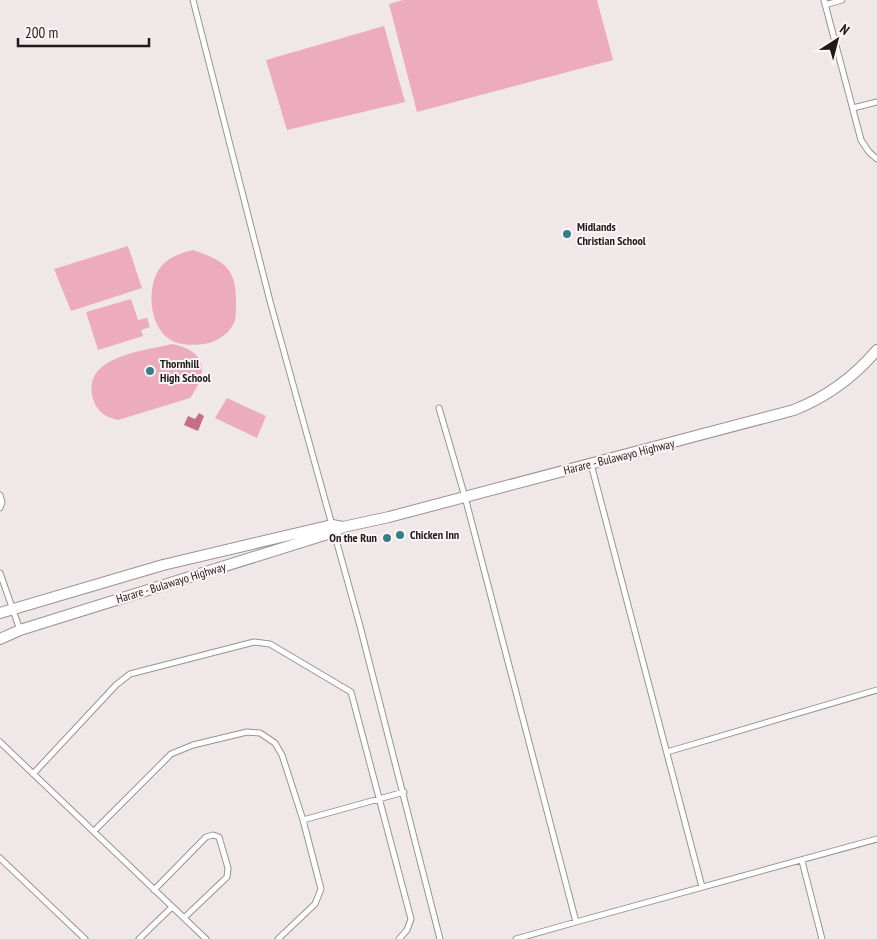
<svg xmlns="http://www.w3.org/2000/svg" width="877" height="939" viewBox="0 0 877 939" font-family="'PT Sans Narrow',sans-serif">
<rect width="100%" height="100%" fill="#f0e7e9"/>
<path fill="#edabbe" d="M403,0H597L613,60L417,112L389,4Z
M384,26L405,102L287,130L266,60Z
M128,246L142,288L71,311L54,269Z
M193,250C221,260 236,266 236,299C236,307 237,318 233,325C227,335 216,342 205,344C195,345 180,346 171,340C149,328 146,287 160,268C168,257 181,253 193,250Z
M131,299L138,320L147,318L150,327L141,330L143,336L98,350L86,312Z
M172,344C207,351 209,372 190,398L118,420C105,417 97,412 93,399C81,356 144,351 172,344Z
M227,398L266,416L257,438L215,418Z"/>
<path fill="#c76e8b" d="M199,413L204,416L198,431L184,425L188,416L195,419Z"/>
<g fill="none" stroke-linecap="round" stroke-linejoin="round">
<g stroke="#9a9294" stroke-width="7">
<path id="street" d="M193,0L271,305L360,626L440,939
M824,0L861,140L869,152L877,159
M825,5L842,0
M853,108L877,102
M439,408L465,497L576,922L877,839
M591,464L702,887
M0,495L2,502L0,508
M0,573L20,630
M0,742L206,939
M667,752L877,690
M33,774L116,685L130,674L254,642L270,644L351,692L411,919L407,930L399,939
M303,820L404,792
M94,831L171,754L193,745L247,732L260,733L275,743L282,755L303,820L321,889L315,904L278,939
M0,858L85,939
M802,861L822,939
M154,890L206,837L213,835L219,837L228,868L227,877L184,918
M139,939L172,907
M516,939L576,922"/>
</g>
<g stroke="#9a9294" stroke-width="12">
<path id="highway" d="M0,613L163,565L332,525L343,527
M0,639L20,630L334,532L343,527L389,517L794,410C827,397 854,377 877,350"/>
</g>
<use href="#street" stroke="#fff" stroke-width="5"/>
<use href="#highway" stroke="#fff" stroke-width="10"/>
</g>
<g fill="#377d89" stroke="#fdf4f6" stroke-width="2">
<circle cx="567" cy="234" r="5"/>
<circle cx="150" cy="371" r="5"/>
<circle cx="400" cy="535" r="5"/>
<circle cx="387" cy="538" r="5"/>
</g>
<g text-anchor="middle" stroke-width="4" stroke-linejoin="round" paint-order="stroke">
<g font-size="12" font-weight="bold" fill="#1e1b1c" stroke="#fdf4f6" text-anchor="start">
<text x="577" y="231">Midlands<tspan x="577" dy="14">Christian School</tspan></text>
<text x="160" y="368">Thornhill<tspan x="160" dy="14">High School</tspan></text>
<text x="410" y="539">Chicken Inn</text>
<text x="377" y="542" text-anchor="end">On the Run</text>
</g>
<g font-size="12" fill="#1e1b1c" stroke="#fdf4f6">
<text transform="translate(619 457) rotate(-14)" y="4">Harare - Bulawayo Highway</text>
<text transform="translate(171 583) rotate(-17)" y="4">Harare - Bulawayo Highway</text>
</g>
</g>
<g transform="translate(837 40) rotate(36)" stroke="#fdf4f6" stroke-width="4" paint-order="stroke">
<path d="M0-4L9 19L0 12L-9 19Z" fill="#1e1b1c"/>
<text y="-8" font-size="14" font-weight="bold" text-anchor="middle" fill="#1e1b1c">N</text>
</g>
<path d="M18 38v8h131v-8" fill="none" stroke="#1e1b1c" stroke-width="2.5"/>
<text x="25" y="38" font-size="15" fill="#1e1b1c" stroke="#fdf4f6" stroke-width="4" paint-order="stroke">200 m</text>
</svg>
